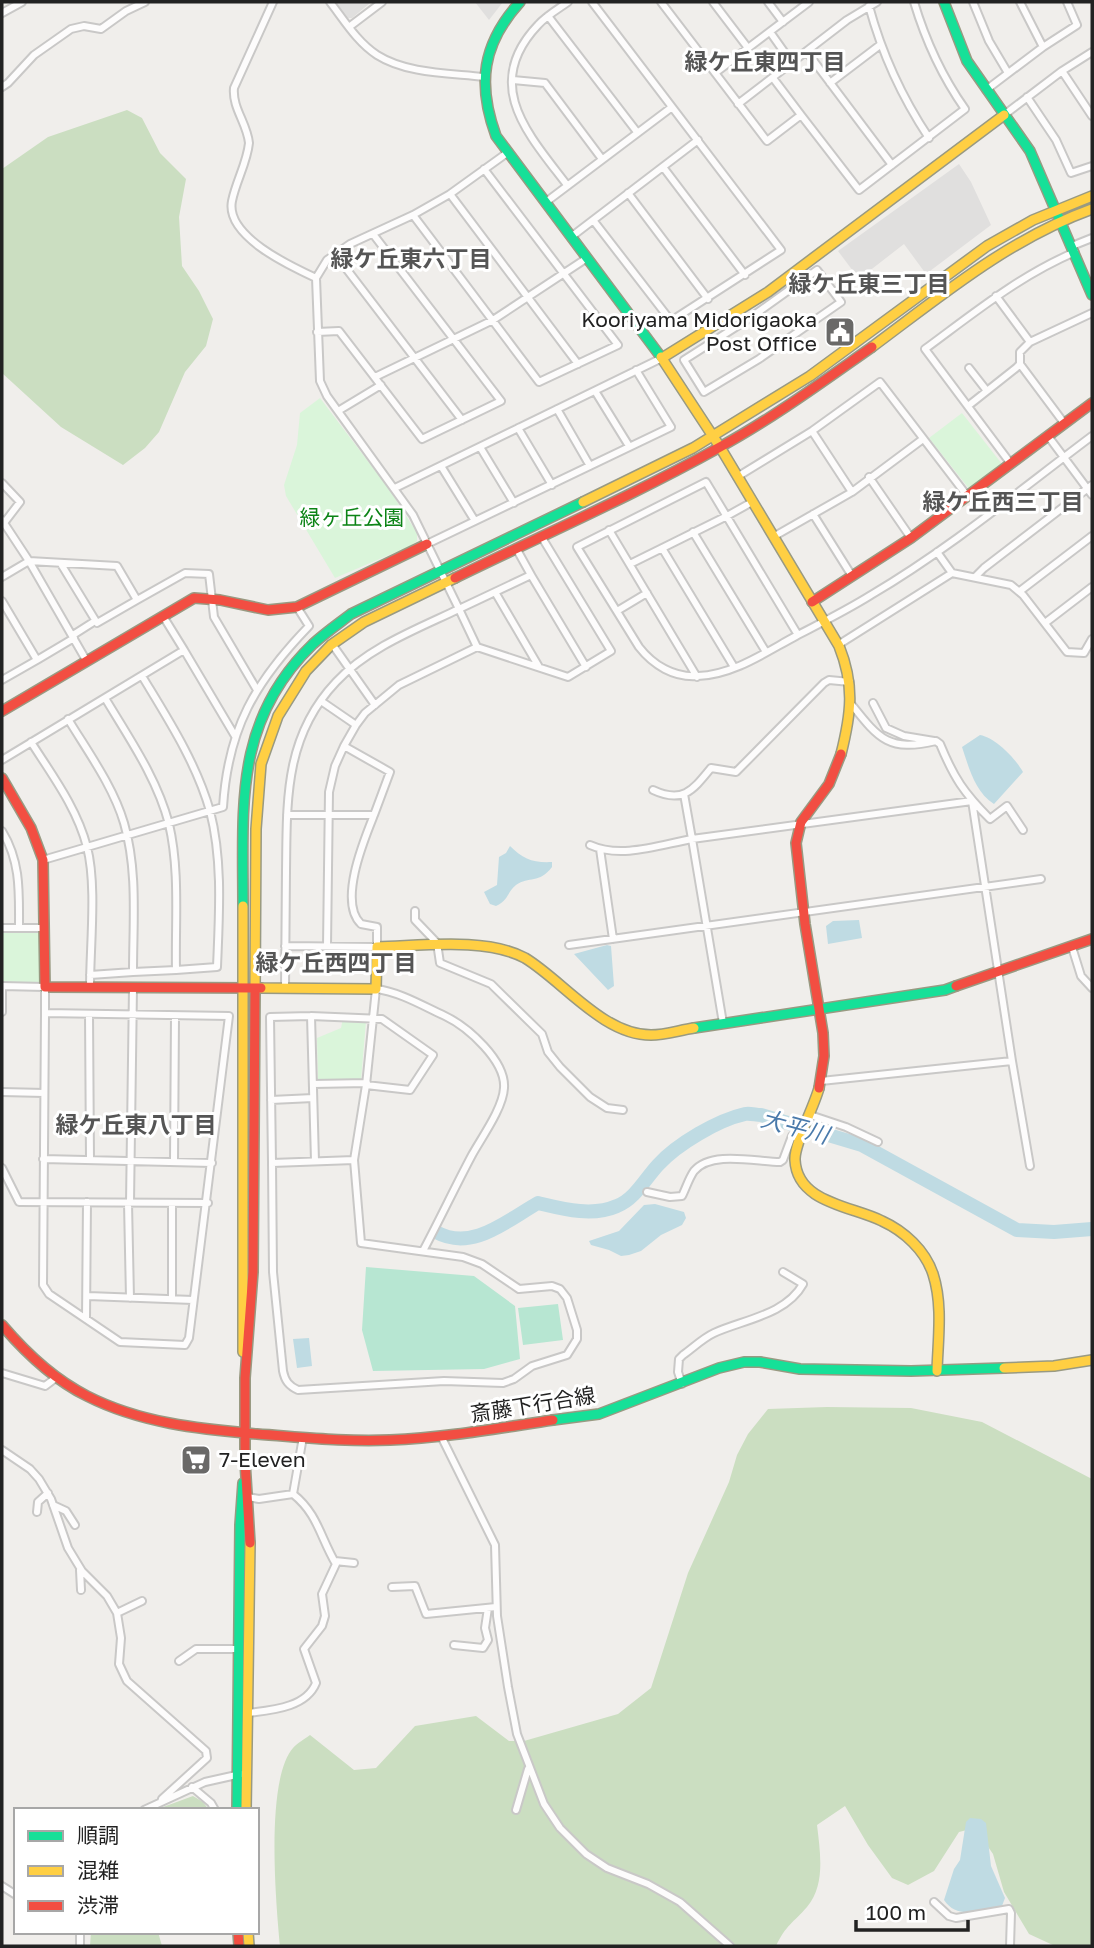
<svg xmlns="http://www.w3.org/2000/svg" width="1094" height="1948" viewBox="0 0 1094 1948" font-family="'Golos Text','Noto Sans JP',sans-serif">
<rect width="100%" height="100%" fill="#f0eeeb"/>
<path fill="#cbdec1" d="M127,110L142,118L160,153L186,179L179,217L182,266L199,291L213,319L206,346L185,372L159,432L145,448L123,465L61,427L2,373V169L48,137Z
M827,1407L911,1408L982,1422L1092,1479V1946H1055L1029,1934L1004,1892L993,1854L982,1838L967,1830L959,1832L934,1871L908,1885L892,1878L868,1845L845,1806L817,1825C820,1851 826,1885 807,1907C793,1923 786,1925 776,1946H280C276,1904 265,1780 293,1748C297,1743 305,1739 310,1735L354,1770L376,1768L415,1726L476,1716L509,1741H524L618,1714L651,1688L688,1573L729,1482L737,1455L748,1434L768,1409Z
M193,1796L203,1802L209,1810H155Z
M91,1932H158L162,1946H90Z"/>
<path fill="#daf5da" d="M320,398L389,489L417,533V541L410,546L335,578L286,496L284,485L297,445L300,413Z
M962,413L1002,464L970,490L929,438Z
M2,932L41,933L40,983L2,982Z
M343,1018L366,1021L361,1080L318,1082L317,1038L341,1028Z"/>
<path fill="#b7e6d2" d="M366,1267L474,1276L515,1306L520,1359L484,1369L373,1371L362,1330Z
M558,1304L563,1340L523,1345L518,1308Z"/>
<path fill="#e0dfde" d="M336,2H369L370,3L352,18H348Z
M475,2H503L489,20Z
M959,164L971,182L991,225L926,274L904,244L859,279L838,251Z"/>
<path fill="#bfdbe3" d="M980,735C996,738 1015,758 1023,772L994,804C975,792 969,768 962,747Z
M510,846C523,859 533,863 552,862V867C539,884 529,876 516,885C507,892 509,900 496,906L490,904L484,892L497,885L499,857L506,853Z
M859,920L862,938L828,944L826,926L833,921Z
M607,945L611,946L614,986L608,990L574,954Z
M655,1204L684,1212L686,1218L682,1225L661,1235L641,1251L629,1255L621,1256L609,1250L591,1245L589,1241L619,1231L644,1205Z
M309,1338L312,1366L297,1368L293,1339Z
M970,1818L981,1819L986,1823L991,1866L1005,1898L1002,1906C981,1909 958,1921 944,1900L954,1869L960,1860L966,1822Z"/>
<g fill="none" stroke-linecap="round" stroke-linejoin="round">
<path stroke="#bfdbe3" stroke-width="14" d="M436,1232C472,1252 506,1221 538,1203C563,1209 592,1217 617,1206C635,1199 645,1179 658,1165C677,1144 718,1120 745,1114C750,1113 756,1115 761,1115L862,1145L1017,1230L1054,1232L1092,1229"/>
<g stroke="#c9c8c7" stroke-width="10">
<path id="street" d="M273,2L234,88C232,108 247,123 249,143C247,163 236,181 232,201C225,236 290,266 316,278
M330,2C344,20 357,42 377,55C407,74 450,73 484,77
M592,2L781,250L671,321L593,220
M661,2L767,141L801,115L859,190L965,109C941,75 926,42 914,2
M713,2L748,48
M768,2L783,22
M973,2L989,41L1008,73
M1020,2L1043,47
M869,6C882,54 901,96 929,138
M2,13L22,2
M548,16L637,132
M349,27L382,2
M770,32L792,63
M807,52L892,165
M1062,71L1092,116
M715,73L809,2
M773,78L801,115
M513,80L545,83L602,159
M830,83L880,45
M2,87L8,83L34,55L71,29L84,26L101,29L126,11L145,2
M986,90L1043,47L1077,25L1067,2
M1027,97L1056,140L1071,173L1092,166
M738,104L847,20L877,2
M1004,115L1062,71L1092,52
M507,153L450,194L413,215L350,244L327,260L316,278L320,381L327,396L413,515L459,609L531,575L586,667
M663,167L745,275
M567,185C529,135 481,85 538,25C546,16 558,9 568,2
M628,193L708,299
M450,194L578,364
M546,202L672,107
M413,215L539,382L618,345L484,169
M571,237L698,140
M1072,246L1092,238
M335,254L462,420
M817,270L841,302L759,359L704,392L684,360L750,318Z
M996,296L1030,342
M317,332L339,331L422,439L501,401L373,234
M1020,364L1064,423
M969,368L987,391
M375,377L493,320L587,258
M595,391L629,446
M968,406L1016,368L1020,364V352L1030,342L1092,313
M557,409L590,466
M338,411L381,385
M518,428L552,485
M812,431L852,492
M1048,436L1092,495
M480,447L514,503
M1011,464L925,349C974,313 1019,276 1075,252
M441,466L475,521
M737,477L812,431L880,382L968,497
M869,477L911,538
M2,483L20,502L4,523
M395,488L662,358
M813,514L852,576
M2,520L29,561L86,660
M609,530L697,677
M693,532L766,652
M773,537L852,492L923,439
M427,544L671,427L636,370
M516,548L531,575
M662,548L734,667
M937,552L952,573L1011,585L1023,595L1067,652L1084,653L1092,639
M61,564L97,623L137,600
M630,564L727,516L752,502
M2,577L29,561L117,566L137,600L185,573L209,574L214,617L257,690
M975,577L984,568L1092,485
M1020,591L1092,536
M495,592L539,667
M2,601L37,660L2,680
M617,611L647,593
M163,616L184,650
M1045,623L1092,587
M73,635L95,621
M798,635L706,482L577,547L639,647C653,665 674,678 698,676C733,675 766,652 796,636C821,623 847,610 871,595C949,549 1020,490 1092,436
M332,644L375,705
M838,645L952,573
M37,660L74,638
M105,698C129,738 157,778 169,824C180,871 175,922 176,970L217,967C219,916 223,861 210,811C196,762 168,719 142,676
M321,701L356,725
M873,703L886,728L904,736L934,741
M852,705C879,739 889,752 936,741L940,744C954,778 964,793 990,819L1007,806L1023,830
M68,719C88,752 113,786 124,823C138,871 133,922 133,972L176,970
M31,742C52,775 77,808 87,847C97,885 90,946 90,987
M2,760L184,650L235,736
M653,790C683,804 693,790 711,768L736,772L824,683L829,680L850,682
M287,815H374L390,772L344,746
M2,831C21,862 19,893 19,928
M590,845C621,859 659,845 692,839L684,794
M600,849L613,939
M43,860L223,807C228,728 255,682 309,626L297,607
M415,911V920L437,943L440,963L491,984L542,1034L548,1052L560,1067L590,1097L607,1108L623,1110
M2,928H45
M569,945L1041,879
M285,946L377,947V927L361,924C338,902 364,840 374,815
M327,946L329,792L335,766L344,746L356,725L365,713L399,685L477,647
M1072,947L1081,976L1092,988
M90,975L133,972
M2,986L45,987V1013L229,1016L189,1338L185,1345L120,1342L49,1294L43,1285L45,1013
M285,988C285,949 286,910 286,871C287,801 284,737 336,682C369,647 417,629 459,609L477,647L568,677L611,651L541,536
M2,1012V986
M89,1014L90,1160
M311,1016L315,1161
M723,1023L692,839L972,801L1012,1061L821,1081
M1012,1061L1030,1166
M313,1084L367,1083
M2,1092L44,1093
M271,1100L313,1098
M810,1115L846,1127L878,1142
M43,1159L212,1163
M354,1160L272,1163L270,1017L311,1016L382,1019L433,1055L410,1090L366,1085
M174,1161L175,1016
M272,1163L273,1272L283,1371C285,1381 289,1386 298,1390L444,1381L503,1383L514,1379L532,1366L567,1355L577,1339V1330L567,1298L560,1289L552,1286L519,1289L482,1264L463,1257L361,1243L354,1160L366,1085L376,989C400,992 423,1006 445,1016C468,1027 506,1061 504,1088C503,1108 482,1137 472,1155C455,1187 440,1219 423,1251
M2,1168L19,1202L208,1203
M647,1192L670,1197L682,1196C686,1188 689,1178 694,1171C711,1150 757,1162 780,1162L783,1160L792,1136L799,1138
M128,1203L130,1298
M130,1203L133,988
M88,1296L193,1300
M172,1298V1204
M86,1319L87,1202
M2,1373L45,1386L57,1377
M682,1384L678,1372L679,1359L683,1355C693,1348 703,1338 714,1333C742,1320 786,1315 803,1284L783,1272
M441,1436L495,1545L497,1616L508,1687L517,1734L544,1804L560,1828L586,1854L607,1868L648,1884L680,1902L730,1946
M2,1450L30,1469L39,1479L51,1499L68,1548L82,1571L107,1596L117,1613L121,1638L119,1664L127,1681L206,1751L207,1758L162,1799L161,1802
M248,1497L259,1499L293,1494
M53,1505L66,1511L75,1525
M37,1512L38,1502L48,1493
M335,1561L354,1563
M80,1570L81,1590
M392,1587L415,1586L426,1614L496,1607
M117,1613L142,1601
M454,1645L483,1648L488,1640L485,1628L488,1608
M179,1661L196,1649H238
M248,1713C271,1710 306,1708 316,1683L304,1649L322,1626L325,1616L322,1594L336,1564C320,1537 318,1514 293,1494L303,1437
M192,1787L211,1803L215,1810
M144,1810L205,1782L241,1774
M516,1810L528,1769
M2,1886L16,1895
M934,1902L949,1916L956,1918L1009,1909L1011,1913L1010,1946
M80,1932V1946"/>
</g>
<g stroke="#999a82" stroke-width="12">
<path id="fast" d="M520,2C482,44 477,84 496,136L661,357
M944,2L967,61L1030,151L1092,295
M243,906C243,805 234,720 313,644C325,633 338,624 351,614L583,502
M694,1028L945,990L956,986
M553,1420L599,1414L719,1368L744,1362H760L800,1369L911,1371L1004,1368
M237,1810L240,1525L243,1483"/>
</g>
<g stroke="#999a82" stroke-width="12">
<path id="slow" d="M872,347C942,295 1009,239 1092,209
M661,357L720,447L839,646C855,686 851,714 841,754
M662,358L768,292L1004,115
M583,502L693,448L810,376L987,246L1033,220L1092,196
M243,906V1352
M261,988L376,989L377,947C421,946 486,937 525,958C563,981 603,1035 651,1035C665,1035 680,1030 694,1028
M255,991L256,829L261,764L278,716L306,671L331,645L364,622L455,578
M819,1088C814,1107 794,1144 795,1160C797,1203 852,1206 882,1221C904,1231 925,1250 933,1274C943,1305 938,1339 937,1371
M1004,1368L1054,1366L1092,1360
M246,1810L250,1543
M248,1932L249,1946"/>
</g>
<g stroke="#999a82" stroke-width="12">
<path id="jam" d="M455,578C543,535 634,495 720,447C773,418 822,382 872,347
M812,602L911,538L1092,403
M2,711L194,598L220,600L268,610L297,607L427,544
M2,778L31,828L43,860L45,987L261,988
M956,986L1092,939
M819,1088L824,1056L823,1033L805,924L796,843L801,822L829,784L841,754
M2,1325C25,1352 55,1380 87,1396C140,1423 199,1429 257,1434C301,1437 345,1442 390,1440C444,1438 499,1428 553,1420
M250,1543L245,1461V1378L253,1272L255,991
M238,1932L239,1946"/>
</g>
<use href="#street" stroke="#fdfcfc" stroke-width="6"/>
<use href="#fast" stroke="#16e098" stroke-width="9"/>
<use href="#slow" stroke="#ffcf43" stroke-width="9"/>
<use href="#jam" stroke="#f24e42" stroke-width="9"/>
</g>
<defs>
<g id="civic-square" transform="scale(1.575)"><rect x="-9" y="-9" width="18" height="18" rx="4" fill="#6a6968" stroke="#fff"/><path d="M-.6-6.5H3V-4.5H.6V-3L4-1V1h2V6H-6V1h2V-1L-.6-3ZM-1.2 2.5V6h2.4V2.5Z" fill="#fff"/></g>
<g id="supermarket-square" transform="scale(1.575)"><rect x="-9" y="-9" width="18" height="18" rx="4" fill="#6a6968" stroke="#fff"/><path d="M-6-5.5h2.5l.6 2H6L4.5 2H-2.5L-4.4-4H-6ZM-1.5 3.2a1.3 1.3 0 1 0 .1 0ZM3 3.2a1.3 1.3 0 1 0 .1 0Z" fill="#fff"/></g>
</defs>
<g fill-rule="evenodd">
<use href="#civic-square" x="840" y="332"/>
<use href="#supermarket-square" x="196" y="1460"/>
</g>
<g text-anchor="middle" stroke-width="6" stroke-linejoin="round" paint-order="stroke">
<g font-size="21" fill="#222" stroke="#fff" text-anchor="end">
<text x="817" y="327">Kooriyama Midorigaoka<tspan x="817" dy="24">Post Office</tspan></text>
<text x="219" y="1467" text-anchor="start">7-Eleven</text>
</g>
<g font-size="21" fill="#0c8416" stroke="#fff">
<text x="352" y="525">緑ヶ丘公園</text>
</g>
<g font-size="21" fill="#222" stroke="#fff">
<text transform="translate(533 1405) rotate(-9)" y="7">斎藤下行合線</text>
</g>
<g font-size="23" font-weight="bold" fill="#555" stroke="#fff">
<text x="765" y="70">緑ケ丘東四丁目</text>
<text x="411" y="267">緑ケ丘東六丁目</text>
<text x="869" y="292">緑ケ丘東三丁目</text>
<text x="1003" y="510">緑ケ丘西三丁目</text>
<text x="336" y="971">緑ケ丘西四丁目</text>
<text x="136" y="1133">緑ケ丘東八丁目</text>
</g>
<g font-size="23" font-style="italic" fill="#4a7aab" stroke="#fff">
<text transform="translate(795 1127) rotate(15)" y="8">大平川</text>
</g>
</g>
<rect width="1094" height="1948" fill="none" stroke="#222222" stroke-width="7"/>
<rect x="14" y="1808" width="245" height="126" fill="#ffffff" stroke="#a7a7a7" stroke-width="2"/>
<rect x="28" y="1831" width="35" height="10" fill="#16e098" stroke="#a7a7a7" stroke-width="2"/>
<text x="77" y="1843" font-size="21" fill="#222222">順調</text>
<rect x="28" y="1866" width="35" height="10" fill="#ffcf43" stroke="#a7a7a7" stroke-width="2"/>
<text x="77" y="1878" font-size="21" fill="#222222">混雑</text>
<rect x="28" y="1901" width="35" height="10" fill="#f24e42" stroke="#a7a7a7" stroke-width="2"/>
<text x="77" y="1913" font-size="21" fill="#222222">渋滞</text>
<path d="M856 1920v10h112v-10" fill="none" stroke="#222222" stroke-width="3.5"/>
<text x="866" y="1920" font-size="21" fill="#222222" stroke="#ffffff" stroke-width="5" paint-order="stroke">100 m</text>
</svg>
